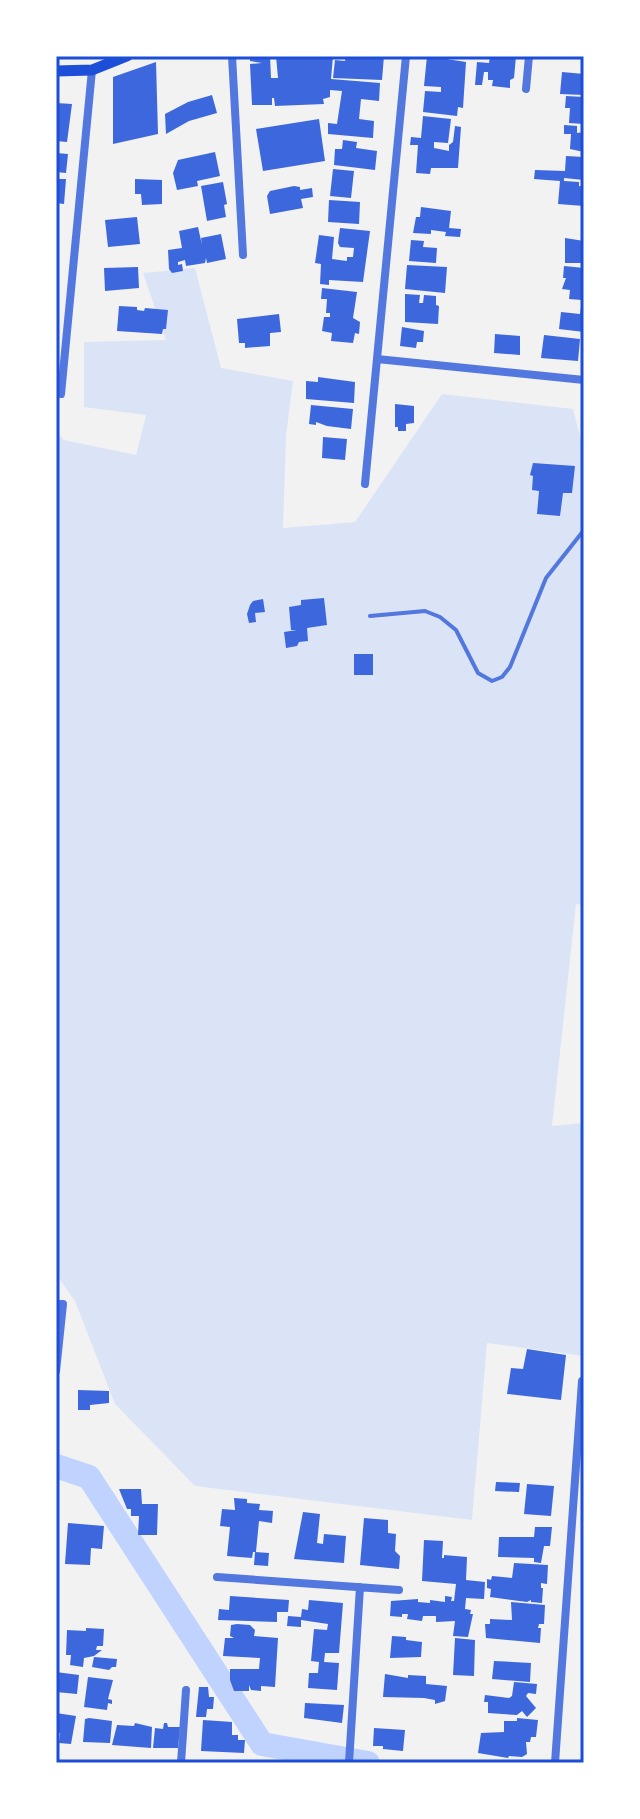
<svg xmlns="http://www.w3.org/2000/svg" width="640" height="1819" viewBox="0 0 640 1819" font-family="Lato,sans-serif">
<rect width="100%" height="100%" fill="#f2f2f2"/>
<path fill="#dbe4f7" d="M195,268L221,368L293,381L286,436L283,528L355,522L442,394L573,409L584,452V905L576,904L552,1126L584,1123V1356L487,1343L472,1520L195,1486L115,1404L75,1301L56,1274V431L64,440L136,455L146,415L84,407V342L166,340L143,273Z"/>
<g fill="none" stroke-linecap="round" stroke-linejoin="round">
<path stroke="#bfd3fe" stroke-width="24" d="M56,1466L89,1477L262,1744L368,1763"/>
</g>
<path fill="#3d67dc" d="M250,56H270L271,78H278L276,56H333L331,79L380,83L379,101L361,99L359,119L374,121L373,138L328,134V123L337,124L342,91L330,90V97L323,99L324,104L275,106L274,98H272V105H252L250,64L262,63L250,61Z
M346,56H384L382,80L333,78L335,60L345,61Z
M427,56L466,62L463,108L458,107L457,116L423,112L425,91L441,92V87L424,86Z
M490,56H516L514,78L510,80V88L492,86L493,80H488V72H484L482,85H475L477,62L489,63Z
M156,62L158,134L113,144V77Z
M562,72L584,74V95L560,94Z
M212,95L217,113L189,121L166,134L165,114L188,102Z
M566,96L584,97V124L569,123L570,108H565Z
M56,103L72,104L67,142L56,141Z
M423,116L451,119L448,143L434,142V148L449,151V145L453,142L455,126L461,127L458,168H431L430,174L416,173L418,145H410L411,137L421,138Z
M319,119L325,161L263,171L256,129Z
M564,125L577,126V133L584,132V152L570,149L571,134H564Z
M343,140L357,142L356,148L377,151L375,170L334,165L335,149H342Z
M215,152L220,176L197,181L198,186L177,190L173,173L178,160Z
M56,153L68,154L66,173L56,172Z
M566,156L584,157V180L564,178V181L579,182V186L584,187V206L558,204L560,181L534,179L535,170L565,171Z
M333,169L354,171L351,198L330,196Z
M56,179H66L64,204L56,203Z
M135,179L162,180V204L142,205L141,194H135Z
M223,182L227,204L224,205L226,217L207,221L201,186Z
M294,186L300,187V190L312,188L313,197L301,199L303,208L270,214L267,196L270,191Z
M329,200L360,202L359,224L328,222Z
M421,207L451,211L449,228L461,229L460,237L445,236L446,232L431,230V234L413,233L416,217H420Z
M137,217L140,244L108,247L105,220Z
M198,227L202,245L201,238L221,234L226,259L207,263L206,258L205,263L186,266L185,260L178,262V265L182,264L183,271L172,273L169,269L168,250L182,248L179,231Z
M340,228L370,231L363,282L329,280V285L320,284L321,264L315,263L319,235L334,237L332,259L347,261V257H353L354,248L340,247L338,243Z
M565,238L584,241V263H565Z
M411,240L424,241L423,247L437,248L436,263L409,261Z
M407,265L447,267L445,293L405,289Z
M564,266L584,268V332L559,329L561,312L580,314L582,300L569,299L570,290L562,289L566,278H563Z
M138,267L139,288L105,291L104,268Z
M322,288L357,292L353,318L360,322L359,334L355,333L353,343L331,341L332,333L322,331L324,317H330V313H326L327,299H321Z
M405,294L420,295L419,303H423L424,295L436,296V305L439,306L438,324L405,322Z
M119,306L137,307V310L144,311L145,308L168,310L166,329H163L162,334L117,331Z
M279,314L281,332L270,333V346L245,348V343H239L237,319Z
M402,327L424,331L423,342H417L416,348L400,346Z
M495,334L520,336V355L494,353Z
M544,335L580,339L578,361L541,358Z
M318,377L355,382L354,403L306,399V381L318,382Z
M395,404L414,406V423L406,424V431H398V427H395Z
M311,405L353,409L351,429L327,426L316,422V425L309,424Z
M323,437L347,439L345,460L322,458Z
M533,463L575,466L572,493H563L560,516L537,514L539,491L532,490L533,476L530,475Z
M324,598L327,625L307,628L308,641L299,642L297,646L286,648L284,632L297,630H291L289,607L301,605V600Z
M263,599L265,612L255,613L256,622L249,623L247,614L250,605L253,601Z
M354,654H373V675H354Z
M527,1349L566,1355L561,1400L507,1394L511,1368L523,1369Z
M78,1390L109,1391V1403L90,1405V1410H78Z
M496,1482L520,1483L519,1492L495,1491Z
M527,1484L554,1486L551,1516L524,1514Z
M119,1489H141L142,1504H158L157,1535H138L139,1516H131V1509H127Z
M234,1498L247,1499V1503L260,1504L259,1510L273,1511L272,1523L259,1521L256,1552H253L252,1558L227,1556L230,1527L220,1526L222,1509L235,1510Z
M303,1512L320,1514L317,1543L323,1544L324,1534L346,1536L344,1563L294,1559Z
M364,1518L388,1520V1533L396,1534L395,1551L400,1556L399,1569L360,1565Z
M68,1523L104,1526L102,1549L91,1548L90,1565L65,1564Z
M535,1527H552L550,1546H544L541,1563L534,1562V1558L498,1557L499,1537H534Z
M424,1540L443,1541L442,1558H444V1555L467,1557L466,1580L485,1582L484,1599L466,1598L465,1609L471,1610L470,1614H473L468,1637L453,1636L455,1621L436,1622V1616H423L422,1621L407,1619L408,1614H402V1617L390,1616L391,1601L418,1599V1602L430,1603V1600L445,1602V1596L452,1597L451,1601H454L456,1584L422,1581Z
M255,1552L269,1553L268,1566L254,1565Z
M514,1563L548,1565L547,1584L541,1583V1588H543L542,1603L531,1602V1600L527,1602L490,1597L491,1589L487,1588V1579L491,1580L492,1576L512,1578Z
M230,1596L289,1600L288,1612H277V1622L218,1620L219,1609L229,1610Z
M309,1600L343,1603L339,1653H325L324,1662L339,1663L337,1690L308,1688L309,1673H318L319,1662L311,1661L314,1629L327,1630L328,1624L301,1620V1627L287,1626L288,1616L301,1617L302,1609L308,1610Z
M511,1602L545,1605L544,1624H539L538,1628H541L540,1643L486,1638L485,1624H490V1619L512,1620Z
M237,1624L250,1625L255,1630L254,1636L278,1638L275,1687L261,1686V1691L251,1690L249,1685V1691H234L230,1680V1669H259L260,1658L223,1656L225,1638H234L230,1636L231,1625Z
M86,1628L104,1629L103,1646H97L96,1650H102L94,1656L84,1658L83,1667L70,1665L71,1655H66L67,1630L86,1631Z
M392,1636L406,1637V1640L422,1642L421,1657L390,1658Z
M455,1638L475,1640L474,1676L453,1675Z
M94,1657L117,1659L116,1667H112L109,1670L92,1667Z
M494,1661L531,1663L530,1682L492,1679Z
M56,1672L79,1675L77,1694L56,1692Z
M385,1674L408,1678V1675L426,1676V1684L447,1686L445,1701L435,1704V1700L424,1698L383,1697Z
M88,1677L113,1680L108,1699L112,1700V1704L108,1703L107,1710L84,1707Z
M514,1682L537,1684L536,1694L528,1693L526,1696L536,1708L527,1717L522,1711L517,1715L488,1713V1702H484L485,1695L509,1698L512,1696Z
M199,1687H208L209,1697H214L213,1709H207L206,1717H196Z
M305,1703L344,1705L342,1723L304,1718Z
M56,1713L76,1716L71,1744L59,1743L60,1733H56Z
M89,1718L112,1721L110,1743L83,1742L85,1719Z
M517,1718L538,1720L536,1737H531L530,1742H526L527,1754L522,1757L509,1756L508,1758L478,1753L481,1733L504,1732V1721H517Z
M203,1720L232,1722V1735H238V1740H245L244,1753L201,1751Z
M135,1723L152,1727L151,1748L112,1745L117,1725L134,1726Z
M164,1723H167L168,1727H180L178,1748H153L155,1728L163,1729Z
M374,1728L405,1730L403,1751L383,1749V1746H373Z"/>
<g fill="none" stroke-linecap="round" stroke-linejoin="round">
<path stroke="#5277de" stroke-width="4" d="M370,616L425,611L440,617L456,630L478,673L492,681L502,677L510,667L546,578L584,530"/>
<path stroke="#5277de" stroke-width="8" d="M232,56L243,255
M526,89L529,56
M377,359L584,380
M61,394L92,70
M365,484L406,56
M56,1304H63L56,1371
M217,1577L399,1590
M181,1763L186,1690
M349,1763L360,1587
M555,1763L582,1381"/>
<path stroke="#1d4ed8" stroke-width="11" d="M56,71L92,70L127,56"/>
</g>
<rect width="640" height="1819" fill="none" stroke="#ffffff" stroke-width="116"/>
<rect x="58" y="58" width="524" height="1703" fill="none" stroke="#1d4ed8" stroke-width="3"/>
</svg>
